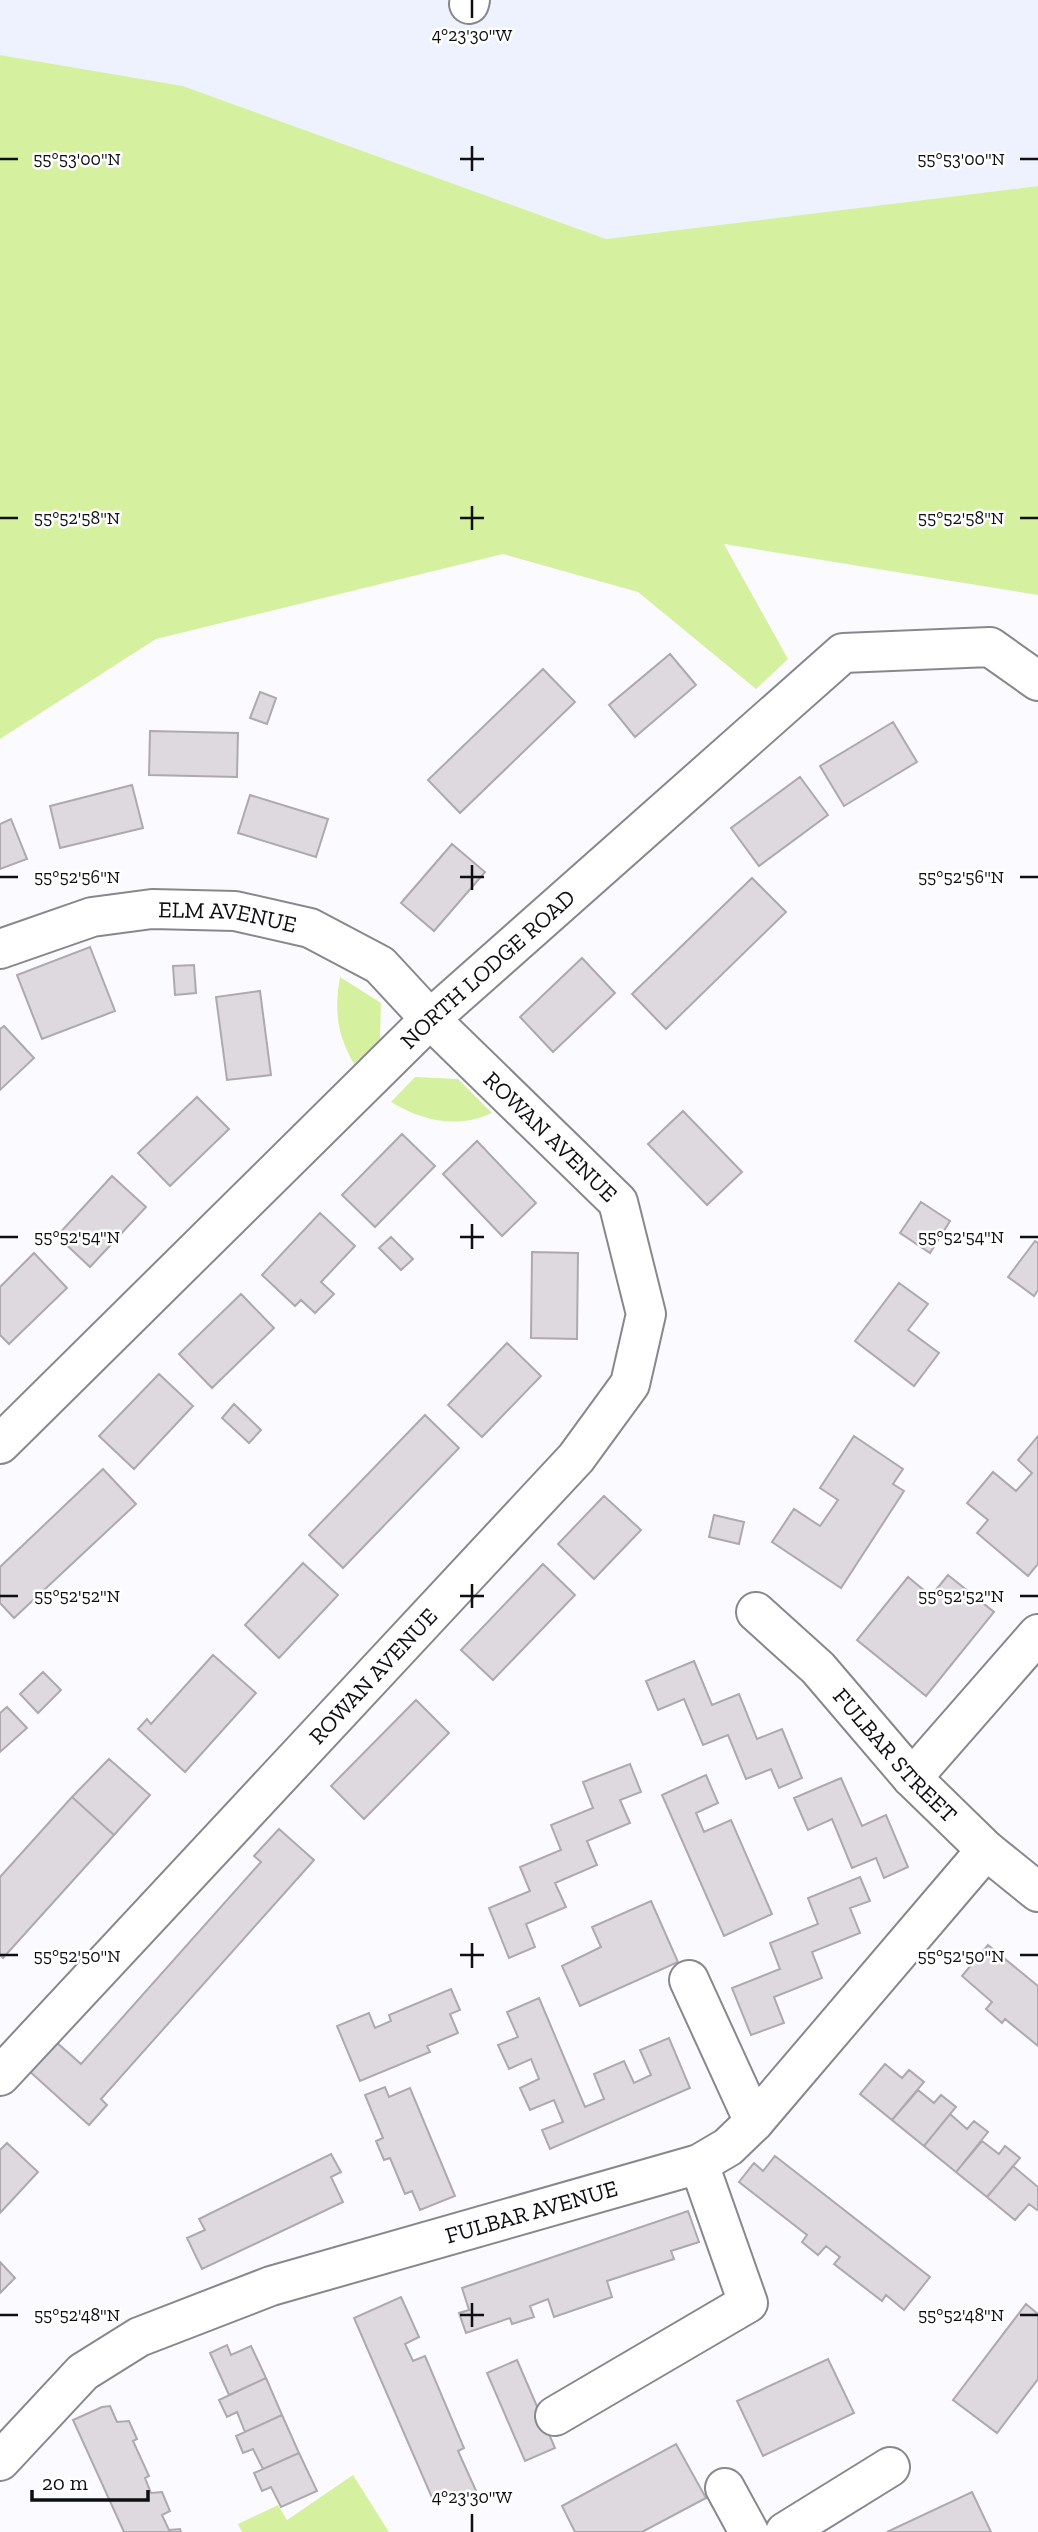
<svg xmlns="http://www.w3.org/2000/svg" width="1038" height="2532" viewBox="0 0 1038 2532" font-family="'Zilla Slab',serif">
<rect width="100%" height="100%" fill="#fbfbff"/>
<path fill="#eef1fe" d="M0,0H1038V186L606,239L183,86L0,55Z"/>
<path fill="#d5f19f" d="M0,55L183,86L606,239L1038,186V595L724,544L788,659L756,689L638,592L503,554L156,639L0,739Z
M340,977L381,1003L380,1040L354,1064C337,1034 334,1011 340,977Z
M415,1077L458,1079L492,1113C458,1129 422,1121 391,1102Z
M353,2475L389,2532H242L238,2524L278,2505L287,2520Z"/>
<path fill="#ddd9de" stroke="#ada9ae" stroke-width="2" d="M670,654L696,685L635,737L609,705Z
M543,669L575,702L460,813L428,780Z
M260,692L276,698L267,724L250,718Z
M893,722L917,762L844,806L820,766Z
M150,731L238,733L237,777L149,775Z
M800,777L828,815L759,866L731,828Z
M132,785L143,828L60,848L50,806Z
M250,795L328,819L316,857L238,833Z
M11,819L27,859L0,869V824Z
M452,844L485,872L434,931L401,903Z
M752,878L786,912L666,1029L632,994Z
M90,947L115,1011L42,1039L17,975Z
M582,958L615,993L553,1052L520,1017Z
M194,965L196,993L175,995L173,966Z
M260,991L271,1075L227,1080L216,997Z
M4,1026L34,1058L0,1090V1029Z
M197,1097L229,1129L170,1186L138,1153Z
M683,1111L742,1172L707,1205L648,1144Z
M402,1134L435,1166L375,1227L342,1195Z
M477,1141L536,1203L502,1236L443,1174Z
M112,1176L146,1207L90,1267L57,1236Z
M921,1202L950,1221L930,1253L900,1233Z
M320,1213L355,1246L321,1282L334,1294L315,1313L301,1300L295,1306L262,1275Z
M391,1237L413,1259L401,1270L379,1248Z
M1035,1241L1038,1243V1290L1034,1296L1008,1277Z
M532,1252L578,1253L577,1339L531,1338Z
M34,1253L67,1288L9,1344L0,1335V1287Z
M899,1283L928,1304L908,1330L939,1353L914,1386L855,1341Z
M241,1294L274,1328L212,1388L179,1354Z
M507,1343L541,1376L482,1437L448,1405Z
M159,1374L193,1406L134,1469L99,1436Z
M234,1404L261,1430L249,1443L222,1418Z
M425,1415L459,1448L343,1568L309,1535Z
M854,1436L903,1469L893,1484L904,1491L841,1588L772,1542L794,1509L820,1526L838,1500L820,1488Z
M1038,1436V1564L1028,1576L977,1533L988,1520L967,1503L993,1472L1016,1491L1032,1473L1018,1460Z
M103,1469L136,1504L14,1618L0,1603V1567Z
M604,1496L641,1530L594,1579L558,1544Z
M714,1515L744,1522L739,1544L709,1537Z
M303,1563L338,1595L279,1658L245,1625Z
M543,1564L575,1595L493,1680L461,1650Z
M948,1575L994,1612L926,1696L857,1640L908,1577L931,1596Z
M213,1655L256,1693L185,1772L138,1729L147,1719L151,1724Z
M694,1661L712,1705L739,1694L757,1739L782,1729L802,1778L779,1788L771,1769L746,1779L728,1735L703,1745L684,1699L658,1710L646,1681Z
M43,1672L61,1690L38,1713L20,1694Z
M416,1700L449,1733L364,1819L331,1786Z
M7,1707L27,1728L0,1752V1713Z
M109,1759L150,1795L114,1835L72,1797Z
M630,1764L641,1792L620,1800L630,1823L587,1841L597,1865L555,1883L566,1907L526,1924L535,1947L509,1958L489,1908L530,1891L520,1867L561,1850L551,1825L593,1808L583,1782Z
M706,1775L718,1803L696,1813L704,1832L731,1820L772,1914L724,1936L662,1795Z
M841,1778L862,1826L886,1815L908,1867L884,1878L876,1858L852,1868L832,1819L808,1830L794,1798Z
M72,1797L114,1835L3,1958L0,1955V1877Z
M279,1829L314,1860L101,2099L107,2105L89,2125L28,2070L55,2041L81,2064L261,1862L254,1856Z
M860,1877L870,1901L850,1908L860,1933L812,1952L822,1978L774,1997L784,2023L751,2035L732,1988L780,1969L770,1943L818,1924L808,1898Z
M651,1901L678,1962L580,2006L562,1966L601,1947L592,1927Z
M988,1945L1038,1986V2046L1005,2019L1002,2023L986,2009L992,2002L962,1976Z
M451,1989L460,2010L450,2014L458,2033L427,2046L430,2052L360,2081L337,2026L369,2013L375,2028L391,2021L389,2015Z
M539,1998L585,2107L604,2099L594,2074L624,2061L634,2083L651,2075L640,2050L669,2038L690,2088L550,2149L542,2130L563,2122L554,2100L530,2110L520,2088L539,2079L531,2059L509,2069L498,2045L518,2037L507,2012Z
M885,2064L902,2078L909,2070L924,2082L892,2120L860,2094Z
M385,2087L389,2097L410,2088L455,2196L420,2210L412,2191L405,2194L390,2158L384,2160L376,2141L383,2138L365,2095Z
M918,2090L934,2103L941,2095L956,2107L924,2146L892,2120Z
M950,2114L967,2129L974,2121L988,2132L956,2172L924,2146Z
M982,2141L999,2154L1005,2146L1020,2158L987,2197L956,2172Z
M7,2143L38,2172L0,2213V2150Z
M331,2154L341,2172L331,2177L343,2202L202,2269L187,2238L205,2230L199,2219Z
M775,2156L930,2277L904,2310L886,2295L882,2301L834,2264L840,2257L826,2246L818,2255L802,2242L807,2235L739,2182L754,2163L763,2171Z
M1013,2166L1038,2187V2209L1037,2210L1029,2204L1015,2220L987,2197Z
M688,2211L699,2242L671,2251L674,2259L607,2281L612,2297L554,2317L548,2299L530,2306L534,2317L512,2324L510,2318L466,2333L459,2313L469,2310L462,2288Z
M0,2262L15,2278L0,2293Z
M401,2297L419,2337L405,2344L413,2361L425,2356L464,2448L458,2451L477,2493L458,2500L454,2491L433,2500L354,2318Z
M1026,2304L1038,2314V2379L997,2433L953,2400Z
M227,2345L231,2355L251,2346L266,2378L229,2395L210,2353Z
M828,2359L854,2413L763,2456L737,2401Z
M517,2360L555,2448L525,2461L487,2373Z
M266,2378L282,2415L245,2432L237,2412L227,2417L219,2400Z
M110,2406L117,2422L129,2421L137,2439L133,2441L149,2476L145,2478L151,2493L162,2492L170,2511L162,2515L169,2530L180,2529L181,2532H124L73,2420L102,2407Z
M282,2415L299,2453L263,2469L253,2449L243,2453L236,2436Z
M676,2444L706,2498L642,2532H575L562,2506Z
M299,2453L317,2491L281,2507L271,2487L262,2491L254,2473Z
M972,2492L991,2532H887Z"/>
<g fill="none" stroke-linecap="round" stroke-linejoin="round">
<g stroke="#87888d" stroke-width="42">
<g id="minor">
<path d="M469,4L470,0"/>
<path id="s1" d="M0,949L92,917L152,909L235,911L310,928L380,965L430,1019L618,1202L646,1314L630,1384L576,1458L0,2076"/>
<path id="s2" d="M0,1444L430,1019L843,653L990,647L1038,681"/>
<path id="s3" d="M756,1612L818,1668L912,1778L986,1850L1038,1892"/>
<path d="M912,1778L1038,1634"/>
<path d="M689,1980L754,2122"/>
<path d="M555,2416L748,2303L699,2164"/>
<path id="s4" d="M0,2461L83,2372L139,2337L271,2286L699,2164L728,2147L754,2122L986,1850"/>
<path d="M725,2488L749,2532"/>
<path d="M785,2532L890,2467"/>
</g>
</g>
<use href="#minor" stroke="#fff" stroke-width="38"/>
</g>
<path fill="none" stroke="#0e0f11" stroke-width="2.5" d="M472,0V18M472,146V171M0,159H18M460,159H484M1020,159H1038M472,506V530M0,518H18M460,518H484M1020,518H1038M472,865V890M0,877H18M460,877H484M1020,877H1038M472,1224V1249M0,1237H18M460,1237H484M1020,1237H1038M472,1584V1608M0,1596H18M460,1596H484M1020,1596H1038M472,1943V1968M0,1955H18M460,1955H484M1020,1955H1038M472,2303V2327M0,2315H18M460,2315H484M1020,2315H1038M472,2514V2532"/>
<g text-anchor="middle" stroke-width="5" stroke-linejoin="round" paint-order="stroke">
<g font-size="23" fill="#0e0f11" stroke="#fff">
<text dy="8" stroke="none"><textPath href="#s1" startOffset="234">ELM AVENUE</textPath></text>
<text dy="8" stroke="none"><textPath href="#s2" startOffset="681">NORTH LODGE ROAD</textPath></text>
<text dy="8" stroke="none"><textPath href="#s1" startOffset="639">ROWAN AVENUE</textPath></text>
<text transform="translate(373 1676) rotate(-47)" y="8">ROWAN AVENUE</text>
<text dy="8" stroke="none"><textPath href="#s3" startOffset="200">FULBAR STREET</textPath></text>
<text dy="8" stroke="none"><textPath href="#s4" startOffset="600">FULBAR AVENUE</textPath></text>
</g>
</g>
<g font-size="18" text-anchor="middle" fill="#0e0f11" stroke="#fff" stroke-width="5" stroke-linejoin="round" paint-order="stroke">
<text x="472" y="41">4°23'30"W</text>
<text x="77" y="165">55°53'00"N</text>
<text x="961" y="165">55°53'00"N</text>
<text x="77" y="524">55°52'58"N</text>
<text x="961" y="524">55°52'58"N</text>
<text x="77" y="883">55°52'56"N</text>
<text x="961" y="883">55°52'56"N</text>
<text x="77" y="1243">55°52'54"N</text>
<text x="961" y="1243">55°52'54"N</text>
<text x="77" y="1602">55°52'52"N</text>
<text x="961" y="1602">55°52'52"N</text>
<text x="77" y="1962">55°52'50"N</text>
<text x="961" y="1962">55°52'50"N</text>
<text x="77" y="2321">55°52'48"N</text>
<text x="961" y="2321">55°52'48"N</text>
<text x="472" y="2503">4°23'30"W</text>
</g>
<path d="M32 2490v10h116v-10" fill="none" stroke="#0e0f11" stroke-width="3.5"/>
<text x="42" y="2490" font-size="21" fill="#0e0f11" stroke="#ffffff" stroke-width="5" paint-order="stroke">20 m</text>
</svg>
